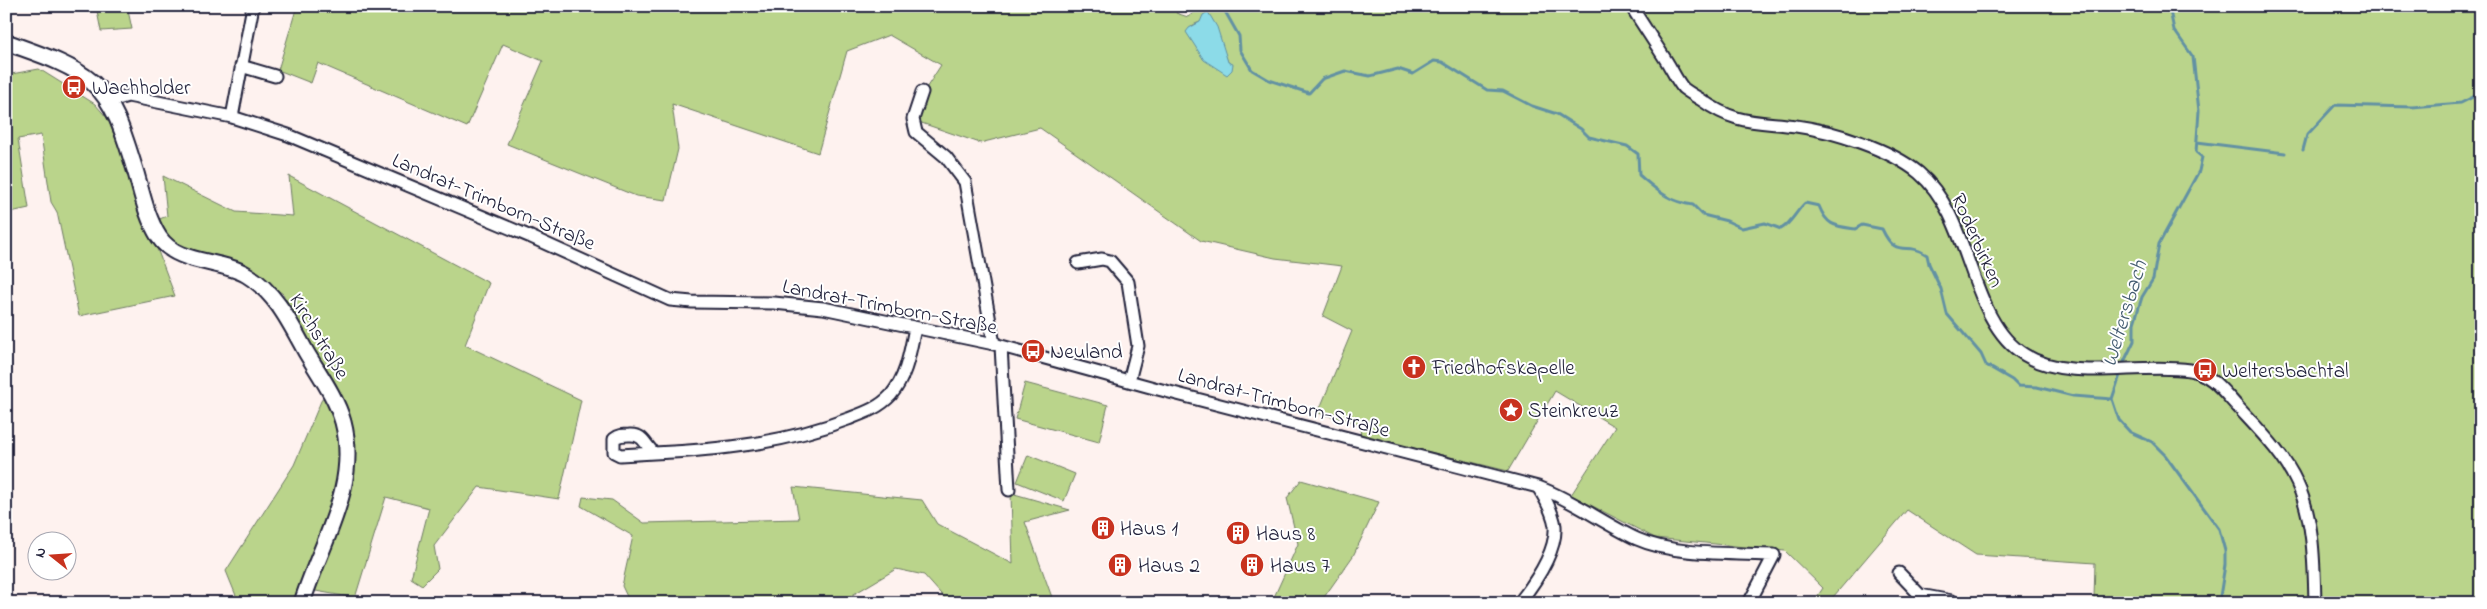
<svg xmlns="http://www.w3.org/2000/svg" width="2487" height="609" viewBox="0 0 2487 609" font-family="'Indie Flower',sans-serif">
<rect width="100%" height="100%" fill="#fef2ef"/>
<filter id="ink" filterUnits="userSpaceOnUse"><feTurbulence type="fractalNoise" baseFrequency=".02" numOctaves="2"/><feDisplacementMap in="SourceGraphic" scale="10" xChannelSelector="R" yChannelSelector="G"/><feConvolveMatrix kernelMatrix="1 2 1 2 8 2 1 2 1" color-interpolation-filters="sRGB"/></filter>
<g filter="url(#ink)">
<path fill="#bad48b" stroke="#6e7b63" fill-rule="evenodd" d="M96,6H127L132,29L101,31Z
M297,6H1181L1176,13L1188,17L1202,6H2481V603H2099L2094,598L2095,563L1976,555L1907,510L1828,603H1813L1823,588L1785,551L1655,538L1571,495L1615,427L1555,391L1508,471L1360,435L1362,424L1318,413L1352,331L1323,316L1342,266L1275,258L1201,241L1040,128L980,143L907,118L941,65L889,35L847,51L818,153L672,104L678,149L666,200L636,196L507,144L543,61L503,44L467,127L318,63L311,83L278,70ZM1212,19L1228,62L1204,60L1187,32C1191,23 1203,21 1212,19Z
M39,69L95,104L108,119L175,296L79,316L57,212L51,202L41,135L18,139L29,208L6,213V75Z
M163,176L236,212L293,216L289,176L489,283L465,345L581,400L559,499L479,487L434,546L438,569L422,585L411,578L429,508L386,497L355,598L299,588L294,603H239L226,571L294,465L321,401L332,385L283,294L240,263L179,249L157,220L167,216Z
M1025,383L1108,405L1099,442L1015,419Z
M1028,455L1075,474L1064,501L1017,482Z
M1301,480L1379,502L1353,556L1320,603H1266L1275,595L1298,544L1287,498Z
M793,487L922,500L937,524L1013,564L1011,493L1070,510L1025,522L1054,603H949L924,575L896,569L839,603H630L622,586L633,536L581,506L583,497L612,500L644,523L799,519Z"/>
<path fill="#8cdbe8" stroke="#6291a3" d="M1208,12L1217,27L1228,62L1233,64L1232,70L1227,75L1204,60L1186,32L1189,28L1200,22L1203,15Z"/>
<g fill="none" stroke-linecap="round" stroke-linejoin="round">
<path stroke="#6291a3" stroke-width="3" d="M1222,6L1239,36L1240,50L1252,70L1269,80L1309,93L1322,79L1345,71L1370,76L1398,69L1413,74L1434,61L1442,62L1487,90L1503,91L1532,106L1557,114L1581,129L1589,137L1627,146L1638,154L1639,175C1657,190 1669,202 1693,205L1703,215L1727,221L1742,228L1765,223L1781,229C1792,223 1796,211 1805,203L1819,206C1827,226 1835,226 1855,229L1862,225L1882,229C1897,261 1906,240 1927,255L1929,264L1941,289L1947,314L1981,354L1986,365L2012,380L2018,386L2037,387L2073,396L2112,399
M2197,142L2285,153
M2303,150L2307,135L2335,105L2412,107L2461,103L2481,93
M2122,366L2134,341V323L2142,297L2153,279L2159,244L2199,171L2202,157L2196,152L2199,111L2193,57L2174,30L2169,6
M2121,372L2112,399L2119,420L2130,432L2152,442L2165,455L2219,529L2225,551V565L2219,603"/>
<g stroke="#22223b" stroke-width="15">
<path id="minor" d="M1631,6C1643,25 1655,43 1667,62C1672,70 1677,81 1683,88C1688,92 1695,96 1700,99C1736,125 1755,121 1796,126C1833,131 1890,149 1919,173C1973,219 1968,321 2025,355C2071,383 2138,362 2190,370C2212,374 2223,391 2237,406C2258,429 2284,454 2297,483C2314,519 2314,564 2315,603
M241,66L275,76
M922,92L913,119L916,132L946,157L965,182L994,344
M107,102L128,96L232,117L288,135L531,237L670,300L692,302L774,303L823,308L994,344L1154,388L1538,487C1573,500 1603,523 1637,539C1675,556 1733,553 1774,555L1749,603
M232,117L253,6
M1078,263L1102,259L1110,261L1128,282L1138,346L1129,381
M1001,346L1009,490
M654,453L620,455L614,452V439C619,435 623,435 629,435C644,434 644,444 654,453C720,450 786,443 848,419C864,413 879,408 891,395C907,376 910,351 915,328
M1899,573L1920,595L1952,601
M1519,603C1534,584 1557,552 1555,526C1553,513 1545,498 1538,487"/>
</g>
<g stroke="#22223b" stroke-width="19">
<path id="tertiary" d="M6,42C35,53 68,62 92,82C117,104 126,142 136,173C142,194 147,218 159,237C177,265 221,259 247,275C276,293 290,323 306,352C319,374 336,397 343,422C360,486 320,544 302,603"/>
</g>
<use href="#minor" stroke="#fff" stroke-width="11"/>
<use href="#tertiary" stroke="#fff" stroke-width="15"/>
</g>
</g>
<defs>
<g id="bus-disc" transform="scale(1.25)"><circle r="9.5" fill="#c8321e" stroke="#fff"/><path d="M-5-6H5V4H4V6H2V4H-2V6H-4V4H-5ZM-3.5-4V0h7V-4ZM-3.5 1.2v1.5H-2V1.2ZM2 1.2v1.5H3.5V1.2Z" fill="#fff"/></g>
<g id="church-disc" transform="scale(1.25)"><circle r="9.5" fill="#c8321e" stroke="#fff"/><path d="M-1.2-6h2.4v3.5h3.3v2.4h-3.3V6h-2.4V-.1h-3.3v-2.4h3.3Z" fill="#fff"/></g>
<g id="sight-disc" transform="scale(1.25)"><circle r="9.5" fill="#c8321e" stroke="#fff"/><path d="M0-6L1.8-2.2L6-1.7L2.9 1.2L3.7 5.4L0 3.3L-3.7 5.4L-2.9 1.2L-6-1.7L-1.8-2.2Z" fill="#fff"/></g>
<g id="building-disc" transform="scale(1.25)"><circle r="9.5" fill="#c8321e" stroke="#fff"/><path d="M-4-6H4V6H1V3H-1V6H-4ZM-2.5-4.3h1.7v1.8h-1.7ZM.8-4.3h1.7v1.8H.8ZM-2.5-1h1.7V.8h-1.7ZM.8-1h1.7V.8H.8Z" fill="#fff"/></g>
</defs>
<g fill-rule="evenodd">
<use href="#bus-disc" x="74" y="87"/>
<use href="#bus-disc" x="1033" y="351"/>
<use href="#church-disc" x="1414" y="367"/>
<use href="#bus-disc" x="2205" y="370"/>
<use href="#sight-disc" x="1511" y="410"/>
<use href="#building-disc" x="1103" y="528"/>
<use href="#building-disc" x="1238" y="533"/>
<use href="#building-disc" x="1120" y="565"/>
<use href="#building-disc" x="1252" y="565"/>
</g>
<g text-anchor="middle" stroke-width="4" stroke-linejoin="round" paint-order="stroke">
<g font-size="21" fill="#22223b" stroke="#fff" text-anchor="start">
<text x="92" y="94">Wachholder</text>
<text x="1050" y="358">Neuland</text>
<text x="1432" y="374">Friedhofskapelle</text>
<text x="2222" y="377">Weltersbachtal</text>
<text x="1528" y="417">Steinkreuz</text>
<text x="1120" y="535">Haus 1</text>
<text x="1256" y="540">Haus 8</text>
<text x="1138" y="572">Haus 2</text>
<text x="1270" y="572">Haus 7</text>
</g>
<g font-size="21" fill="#22223b" stroke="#fff">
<text transform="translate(494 201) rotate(23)" y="7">Landrat-Trimborn-Straße</text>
<text transform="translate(1978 240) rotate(66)" y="7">Roderbirken</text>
<text transform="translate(890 306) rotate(11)" y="7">Landrat-Trimborn-Straße</text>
<text transform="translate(320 336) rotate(59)" y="7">Kirchstraße</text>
<text transform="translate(1284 402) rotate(15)" y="7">Landrat-Trimborn-Straße</text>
</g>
<g font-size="22" font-style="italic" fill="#425a6f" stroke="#fff">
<text transform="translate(2123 313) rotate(-73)" y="8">Weltersbach</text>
</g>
</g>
<rect width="2487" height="609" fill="none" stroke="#fff" stroke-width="25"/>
<rect x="12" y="12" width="2462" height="584" fill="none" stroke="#22223b" stroke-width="2" filter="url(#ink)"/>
<g transform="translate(52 556) rotate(287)"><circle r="24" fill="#ffffff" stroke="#a7a7b1"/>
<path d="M0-4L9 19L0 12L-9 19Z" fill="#c8321e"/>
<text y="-8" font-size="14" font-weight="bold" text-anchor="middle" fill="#22223b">N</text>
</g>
</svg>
